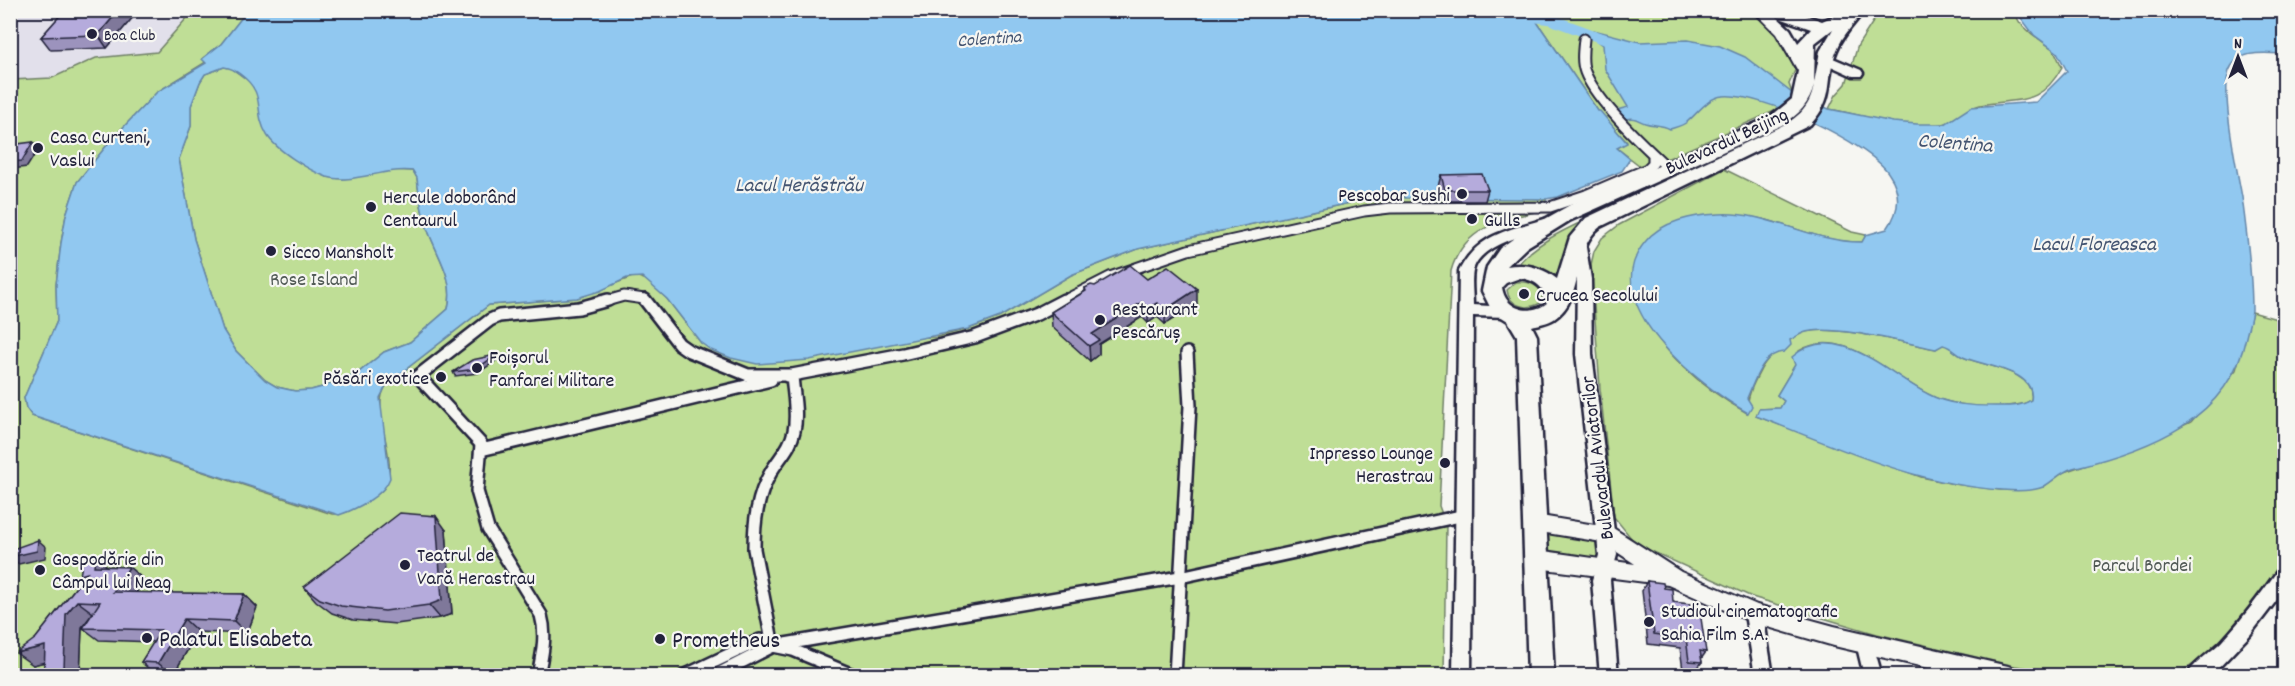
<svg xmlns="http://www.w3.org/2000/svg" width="2295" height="686" viewBox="0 0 2295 686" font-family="Dekko,sans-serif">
<rect width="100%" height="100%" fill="#f6f6f2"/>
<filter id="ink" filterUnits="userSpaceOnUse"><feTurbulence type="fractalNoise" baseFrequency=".0167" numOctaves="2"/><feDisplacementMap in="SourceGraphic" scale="12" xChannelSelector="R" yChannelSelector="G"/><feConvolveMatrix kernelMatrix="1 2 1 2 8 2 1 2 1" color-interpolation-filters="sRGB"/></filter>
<g filter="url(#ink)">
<path fill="#e2e0eb" d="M11,11H193L157,52L96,58L52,78L11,80Z"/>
<path fill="#bfde96" stroke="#708068" stroke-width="1.5" d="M193,11H247L221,44L203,58L206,62L157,92L112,139L77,182L66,215L61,243L56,285L57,321L24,398L26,408L32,416L332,514C344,515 352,510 362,504C369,499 379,495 384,488C402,461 367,412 387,384L489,305L577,298L635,276L647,280L667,299L701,343L936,337L968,329L1000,317L1071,275L1138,249L1354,202C1371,186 1512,198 1546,199L1548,209C1507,219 1464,224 1451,271L1439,506L1446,525L1444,675L11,676V80L52,78L96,58L157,52Z
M1537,11H1757L1774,25L1794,63L1796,68L1789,84L1792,93L1779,109L1644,169L1617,148L1627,142L1598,111L1537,22L1540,19L1550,20L1551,17Z
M1880,11H2017L2015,14L2020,23L2032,34L2054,50L2062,67C2040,107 2019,98 1980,105C1966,108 1957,121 1943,124C1907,131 1865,115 1829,109L1836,95L1846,84L1858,45Z
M224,67L231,68L253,84L294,159L327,177L343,179L391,170L413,171L417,178C419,196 422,216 429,233C439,259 455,280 448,309L410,342L384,352L359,372L326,386L311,390L295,391L277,387L265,380L236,351L223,330L194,239L179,159L191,126V106L200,82L205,74Z
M1724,169L1852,232L1866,235L1862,242C1831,243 1806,232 1777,223C1746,213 1717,213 1686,219L1637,304C1659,351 1702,388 1747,413C1747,395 1753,384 1761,369C1769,355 1787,339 1802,333C1829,323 1906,343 1936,349L1943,344C1952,347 1955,353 1963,357C1982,366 2037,370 2031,400L2026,403C2000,409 1965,408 1939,399C1898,385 1846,322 1799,351L1795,365L1777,395L1784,401L1780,408L1759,409L1756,416L1921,477L1954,484L2000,490L2043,487L2064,472L2145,444L2191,422L2236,370L2252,312L2284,321V565L2264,594L2222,644L2189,667L2172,675H2076L2015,666L1877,634L1752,597L1636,544L1614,517L1600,388L1591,265L1594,251L1602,238L1619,225Z
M1590,218L1571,237L1554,282L1515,268C1535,243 1562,231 1590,218Z
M1516,282C1528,281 1538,284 1543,295L1540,303C1527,311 1509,306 1507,290Z
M1552,533L1597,540L1600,558L1593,559L1549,551L1546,548V536Z"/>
<path fill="#91c8f0" stroke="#6586a8" stroke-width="1.5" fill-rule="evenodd" d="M247,11H1537L1551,17L1550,20L1540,19L1537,22L1598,111H1600L1627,143L1617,148L1630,159L1622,171L1558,197L1546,199L1405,198L1403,194L1383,197L1381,194L1367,196V198L1354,202L1138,249L1071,275L1000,317L968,329L809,360L757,364L731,358L711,350L701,343L667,299L642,277L627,278L600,291L577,298L489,305L387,384L380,398L390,478C384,496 356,509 339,515L32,416L26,408L24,398L57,321L56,285L61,243L66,215L77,182L112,139L157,92L206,63L202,59L221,44ZM224,67C231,68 234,70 240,74C268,95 252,110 267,135C276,150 310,171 327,177C352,185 385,167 413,171L417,178C419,196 422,216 429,233C439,259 455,280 448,309L410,342L384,352L359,372L326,386L311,390L295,391L277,387L265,380L236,351L223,330L194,239L179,159L191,126V106L200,82L205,74Z
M2020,11H2284V54C2265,53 2237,49 2229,71C2221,94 2237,170 2242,197C2247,234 2252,273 2252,310C2251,319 2248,328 2246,337C2229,420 2148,450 2073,468C2060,472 2054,481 2043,487C2031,492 2015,491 2002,490C1916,485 1835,446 1756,416L1759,409L1780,408L1784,401L1777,395L1795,365L1792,357C1836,318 1889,375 1928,394C1948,405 1973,406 1995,406C2007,406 2021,407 2031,400C2037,370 1982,366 1963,357C1955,353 1952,347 1943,345L1936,349C1906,343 1829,323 1803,333C1798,335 1794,338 1790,340L1791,345L1784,352C1762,353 1755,380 1747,398L1752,406L1748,413C1700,386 1594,304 1645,242C1661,221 1694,215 1719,214C1769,211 1812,243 1862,242L1866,235L1887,229C1899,212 1902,193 1889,174C1869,143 1760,92 1723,96C1708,97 1698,113 1687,122C1682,126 1676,127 1670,129C1661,124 1654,126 1645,123C1637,120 1635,117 1626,119L1617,110L1628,107L1605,69L1603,45L1590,35L1594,30L1640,42L1688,40L1720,46L1745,57L1792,93L1829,109L1893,122L1917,124H1945L1971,107L2036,102L2067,71L2057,52L2034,35L2018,14Z"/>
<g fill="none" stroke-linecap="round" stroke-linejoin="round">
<path fill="#91c8f0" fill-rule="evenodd" d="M1523,12L1557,16L1622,40L1624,44L1616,49L1548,24L1517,20L1515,17Z"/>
<g stroke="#22223b" stroke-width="13">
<path id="pedestrian-far1" d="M1584,39C1583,49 1581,62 1585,72C1596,101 1645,147 1668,168
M603,302L624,296L644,299L646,302
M1061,302L1110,277L1188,250L1364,211L1390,208L1550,207L1586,195L1647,169L1653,163V155"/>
</g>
<g stroke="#22223b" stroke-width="16">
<path id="pedestrian" d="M645,300L679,344L689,351L748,375H792L903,354L975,337L1037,314L1064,300
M481,450L771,380
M773,646L754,549C754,522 757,496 771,472C779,458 791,447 794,431C798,413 793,393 792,375L787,376
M538,676C542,655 547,636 541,615L488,529L477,491L481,444L418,376L490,320L499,316L579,308L608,300
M684,676L760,640L773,646L793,650L855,676
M714,676L773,646L1180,577L1465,515
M1175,676L1190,406L1187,353"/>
</g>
<g stroke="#22223b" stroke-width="5">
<path id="minor" d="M1826,55L1861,70L1863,73L1861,76H1853L1822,62L1820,59Z
M1545,219L1552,224L1550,227C1527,234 1479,244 1473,271C1471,281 1473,295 1473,305L1507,307L1514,312L1507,317L1473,316L1471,676H1453L1459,271C1478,234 1508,230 1545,219Z
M1578,236L1585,241L1591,279L1592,354L1617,555L1610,580L1618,676H1600L1592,580L1599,555L1576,354L1577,279L1571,241Z
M2284,567L2283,592L2250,635L2211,676H2187C2192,664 2214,650 2223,640C2243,618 2261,594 2278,570Z
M1754,606L1760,608L1763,614L1773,676H1755L1745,614L1748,608Z
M1865,635L1871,637L1882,676H1864L1856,643L1859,637Z"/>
</g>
<g stroke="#22223b" stroke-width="4">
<path id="tertiary" d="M1535,515L1613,528L1681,572L1757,605L1834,626L2008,666L2016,669L2019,676H1962L1834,646L1754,623L1668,585L1537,568L1530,565L1527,559L1530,553L1537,550L1635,564L1602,542L1528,530L1525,524L1528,518Z"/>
</g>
<g stroke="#22223b" stroke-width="5">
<path id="secondary" d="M1753,10H1791L1822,21L1848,10H1865C1855,23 1843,34 1837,50C1824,80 1837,96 1810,125L1600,227C1571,249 1586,298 1554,319C1548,323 1539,324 1532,326L1537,336L1554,676H1528L1517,336L1508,321L1492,311L1482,291L1487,267L1500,248L1527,229L1570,205L1770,117L1792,99L1798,71L1777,34ZM1777,17L1811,29L1798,43L1790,29ZM1833,29L1820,51L1814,83L1815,43ZM1814,85C1810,110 1795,120 1773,130L1586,218L1570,237L1557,279C1542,267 1525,263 1507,266L1527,247L1569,221L1782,125C1798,115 1810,104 1814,85ZM1520,278C1535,280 1545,287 1547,303C1531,316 1505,310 1502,287L1506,283Z"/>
</g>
<use href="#pedestrian-far1" stroke="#f6f6f2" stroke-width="9"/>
<use href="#pedestrian" stroke="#f6f6f2" stroke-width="11"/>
<use href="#minor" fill="#f6f6f2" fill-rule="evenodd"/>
<use href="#tertiary" fill="#f6f6f2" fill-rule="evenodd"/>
<use href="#secondary" fill="#f6f6f2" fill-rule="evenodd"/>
</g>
<path fill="#9c93bd" stroke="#22223b" stroke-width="1.5" d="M65,10H139L107,48L51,50L41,37Z
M1441,175L1488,190L1485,201H1443L1438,187Z
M1147,279L1197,304L1165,324L1157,317L1148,323L1142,317L1099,344V354L1090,361L1052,327L1051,312L1085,291V288Z
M498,359L478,373L455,376L453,372Z
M446,530L452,614L440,618L396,624L353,620L332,613L316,601L304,587Z
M95,556L106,566L129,567L144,580L136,593L244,594L257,607L247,634L198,632L173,675H156L141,662L154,642L99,640L83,628L92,615L82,627L80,675H44V662L33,665L36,638L83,578L80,575Z
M1647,581L1664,588L1706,652L1701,659L1702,662L1695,672L1683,670L1680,648L1648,644L1642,591Z"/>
<path fill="#7f789a" stroke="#22223b" stroke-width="1.5" d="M119,10H139L107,48L98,35Z
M33,142L39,148L27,167L12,169L10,168V162Z
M1197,289V304L1165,324V310Z
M1142,302V317L1099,344V354L1090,361L1089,346L1092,334Z
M1157,303V317L1148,323V308Z
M496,355L498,359L478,373L476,369Z
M436,516L446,530L452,614L440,618L429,605Z
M38,540L46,547L45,558L19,564L10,557Z
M95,556L110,569L94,566Z
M129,567L144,580L127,605L113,592Z
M244,594L257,607L247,634L234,621Z
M77,601L93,613L82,627L80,675H45L66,614Z
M184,619L198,632L173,675L158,663Z
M45,646L62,658L33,665L16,653Z"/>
<path fill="#b5abdc" stroke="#22223b" stroke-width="1.5" d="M65,10H119L98,35L41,37Z
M33,142L22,161L10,162V156L12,154H10V145Z
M1482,174L1488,190H1445L1441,175Z
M1130,265L1147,279L1168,266L1197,289L1165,310L1157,303L1148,308L1142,302L1092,334L1099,340L1089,346L1051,312L1086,291L1085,288L1091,285L1095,286Z
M496,355L476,369L453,372L472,360Z
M400,513L436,516L442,600L429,605L385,611L341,606L320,599L304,587Z
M38,540L37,551L10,557V550Z
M95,556L94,566L129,567L113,592L244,594L234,621L184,619L158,663L141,662L161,630L83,628L100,602L77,601L66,614L64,669L44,675L45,646L16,653L36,638L87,573L80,575L83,560Z
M1647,581L1663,583L1664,588L1672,589L1673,602L1699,605L1706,652L1700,651L1702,662L1689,661L1686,638L1654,634Z"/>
</g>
<g fill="#22223b" stroke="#f6f6f2" stroke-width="2">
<circle cx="92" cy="34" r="6"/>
<circle cx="38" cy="148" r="6"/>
<circle cx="1462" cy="194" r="6"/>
<circle cx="371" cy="207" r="6"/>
<circle cx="1472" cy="219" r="6"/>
<circle cx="271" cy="251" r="6"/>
<circle cx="1524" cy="294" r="6"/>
<circle cx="1100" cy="320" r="6"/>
<circle cx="477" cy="368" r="6"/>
<circle cx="441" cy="377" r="6"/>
<circle cx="1445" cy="463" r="6"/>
<circle cx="405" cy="565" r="6"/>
<circle cx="40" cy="570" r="6"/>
<circle cx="1649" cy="622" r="6"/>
<circle cx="147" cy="638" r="6"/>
<circle cx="660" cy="639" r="6"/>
</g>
<g text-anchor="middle" stroke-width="4.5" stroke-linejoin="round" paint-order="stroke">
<g font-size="16" fill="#22223b" stroke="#f6f6f2" text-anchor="start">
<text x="104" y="40">Boa Club</text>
</g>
<g font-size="18" font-style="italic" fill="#435471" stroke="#f6f6f2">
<text transform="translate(989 38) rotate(-4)" y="6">Colentina</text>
</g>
<g font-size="20" fill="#22223b" stroke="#f6f6f2" text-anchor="start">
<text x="50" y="143">Casa Curteni,<tspan x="50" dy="23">Vaslui</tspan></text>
<text x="1450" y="201" text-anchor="end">Pescobar Sushi</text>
<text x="383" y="203">Hercule doborând<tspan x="383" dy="23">Centaurul</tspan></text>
<text x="1484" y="226">Gulls</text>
<text x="283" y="258">Sicco Mansholt</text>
<text x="1536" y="301">Crucea Secolului</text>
<text x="1112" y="315">Restaurant<tspan x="1112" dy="23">Pescăruș</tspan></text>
<text x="489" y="363">Foișorul<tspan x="489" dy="23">Fanfarei Militare</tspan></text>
<text x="429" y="384" text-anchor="end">Păsări exotice</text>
<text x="1433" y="459" text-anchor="end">Inpresso Lounge<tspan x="1433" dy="23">Herastrau</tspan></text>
<text x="417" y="561">Teatrul de<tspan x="417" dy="23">Vară Herastrau</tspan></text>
<text x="52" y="565">Gospodărie din<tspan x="52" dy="23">Câmpul lui Neag</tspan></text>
<text x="1661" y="617">Studioul cinematografic<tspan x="1661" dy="23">Sahia Film S.A.</tspan></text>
</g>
<g font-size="20" fill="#22223b" stroke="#f6f6f2">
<text transform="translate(1726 140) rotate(-25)" y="7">Bulevardul Beijing</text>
<text transform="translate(1596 458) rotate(-97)" y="7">Bulevardul Aviatorilor</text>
</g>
<g font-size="20" fill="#515a56" stroke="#f6f6f2">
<text x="314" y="285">Rose Island</text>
<text x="2142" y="571">Parcul Bordei</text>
</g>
<g font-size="21" font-style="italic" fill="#435471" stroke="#f6f6f2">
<text transform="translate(1955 142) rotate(4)" y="7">Colentina</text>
<text x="799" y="191">Lacul Herăstrău</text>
<text x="2094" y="250">Lacul Floreasca</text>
</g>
<g font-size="24" fill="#22223b" stroke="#f6f6f2" text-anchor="start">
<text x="159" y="646">Palatul Elisabeta</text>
<text x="672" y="647">Prometheus</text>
</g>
</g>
<rect width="2295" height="686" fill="none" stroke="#f6f6f2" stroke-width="36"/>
<rect x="18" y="18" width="2259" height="650" fill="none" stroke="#22223b" stroke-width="2" filter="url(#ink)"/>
<g transform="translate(2238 57)" stroke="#f6f6f2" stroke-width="4.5" paint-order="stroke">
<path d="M0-4.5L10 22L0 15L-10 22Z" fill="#22223b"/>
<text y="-9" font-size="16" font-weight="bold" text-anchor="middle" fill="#22223b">N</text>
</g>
</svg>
